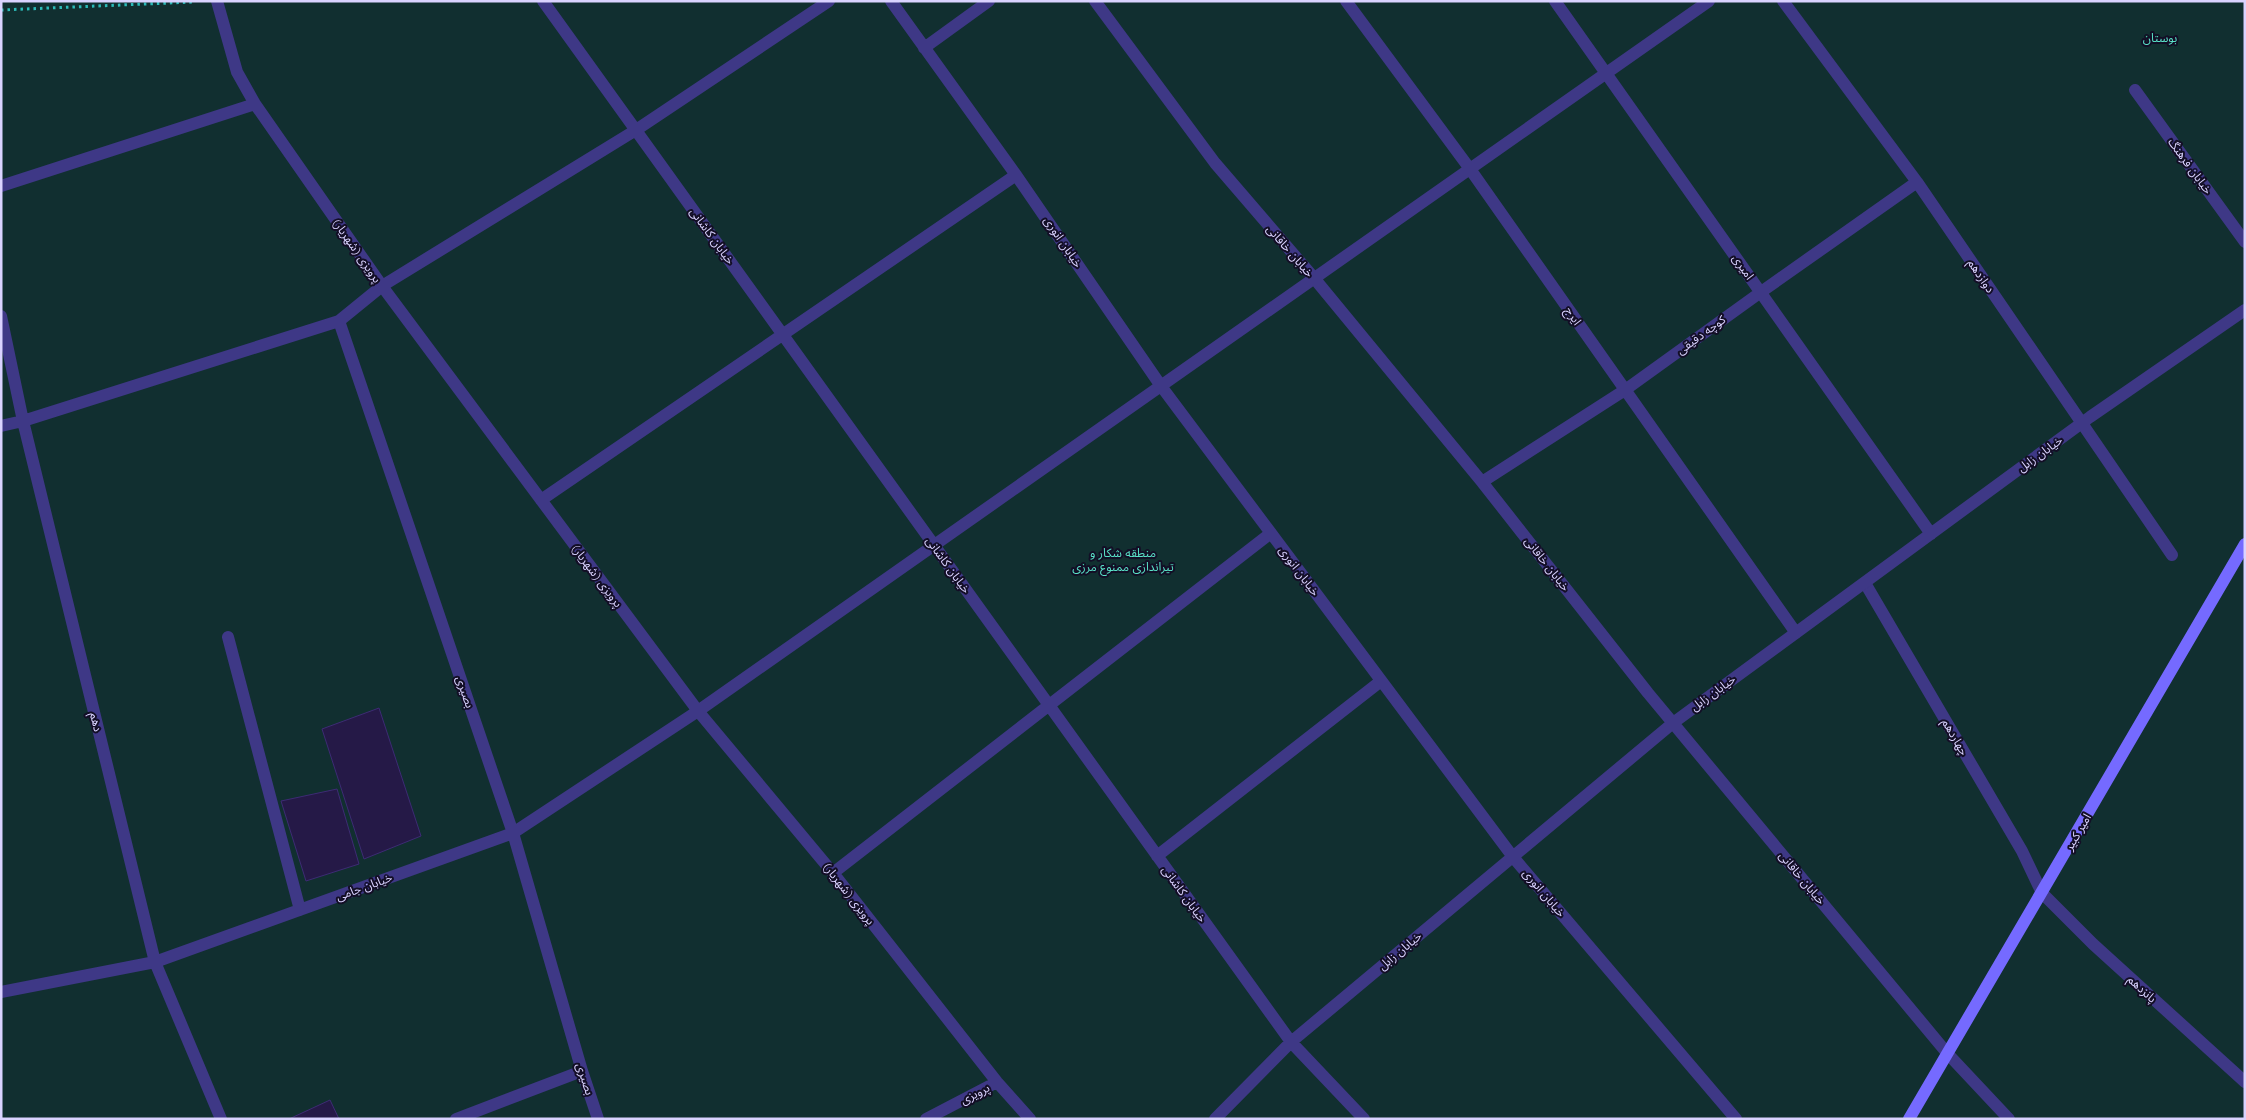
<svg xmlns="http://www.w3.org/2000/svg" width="2246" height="1120" viewBox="0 0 2246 1120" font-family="Quicksand,'Noto Sans Arabic',sans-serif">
<rect width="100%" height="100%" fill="#130e26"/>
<path fill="#112f30" d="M1,1H2245V1119H1Z"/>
<path fill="#251947" stroke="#3d2b74" d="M379,708L421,836L364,859L322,729Z
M337,789L359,864L306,881L281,801Z
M330,1100L339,1119H289Z"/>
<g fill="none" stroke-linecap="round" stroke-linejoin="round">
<path stroke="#2bbbb9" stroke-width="3" stroke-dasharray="2.5 4" stroke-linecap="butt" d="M1,10L193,2"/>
<path stroke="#3e3886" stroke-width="12" d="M1865,583L2022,851L2042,893"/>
<path stroke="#3e3886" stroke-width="12" d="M217,1L237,72L255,104L382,286L698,711L833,873L997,1082L1030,1119
M543,1L1291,1042L1364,1119
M891,1L1016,175L1161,386L1513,857L1736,1119
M1095,1L1215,163L1314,278L1482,482L1648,693L1947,1053L2009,1119
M1346,1L1470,169L1796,633
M1555,1L1931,534
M1783,1L1917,182L2172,555
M924,48L989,1
M2135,90L2245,242
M1,186L255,104
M1,316L23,421L155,962L221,1119
M1,426L23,421L339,321
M1482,482L1625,390L1761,292L1917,182
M541,500L1016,175
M228,637L300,910
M1157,856L1381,681
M833,873L1271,533
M2042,893L2093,944L2245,1082
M1,992L155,962L513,833L698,711L1709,1
M456,1119L582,1071
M598,1119L582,1071L513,833L339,321L382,286L636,130L829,1
M926,1119L997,1082
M1215,1119L1291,1042L1673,723L2090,417L2245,310"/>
<path stroke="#756aff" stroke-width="12" d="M1909,1119L2245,544"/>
</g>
<g text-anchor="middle" stroke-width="4" stroke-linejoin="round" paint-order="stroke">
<g font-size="12" fill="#5ae3c8" stroke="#130e26">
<text x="2160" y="42">بوستان</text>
<text x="1123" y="557">منطقه شکار و<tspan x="1123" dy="14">تیراندازی ممنوع مرزی</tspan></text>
</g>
<g font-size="12" fill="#dad3ff" stroke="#130e26">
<text transform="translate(2190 166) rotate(54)" y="4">خیابان فرهنگ</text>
<text transform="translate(712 236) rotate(54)" y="4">خیابان کاشانی</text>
<text transform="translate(1063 242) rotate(56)" y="4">خیابان انوری</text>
<text transform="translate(357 251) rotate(55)" y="4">پرویزی (شهریار)</text>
<text transform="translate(1290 251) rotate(49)" y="4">خیابان خاقانی</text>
<text transform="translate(1743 267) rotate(55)" y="4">امیری</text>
<text transform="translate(1981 276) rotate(56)" y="4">دوازدهم</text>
<text transform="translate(1573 316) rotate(55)" y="4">ایرج</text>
<text transform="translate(1701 335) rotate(-36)" y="4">کوچه دقیقی</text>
<text transform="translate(2040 454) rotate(-36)" y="4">خیابان زابل</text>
<text transform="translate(1547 564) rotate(52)" y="4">خیابان خاقانی</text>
<text transform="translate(948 565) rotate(54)" y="4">خیابان کاشانی</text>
<text transform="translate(1299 571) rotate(53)" y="4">خیابان انوری</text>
<text transform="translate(597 576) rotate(53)" y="4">پرویزی (شهریار)</text>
<text transform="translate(465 692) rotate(71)" y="4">بصیری</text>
<text transform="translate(1713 693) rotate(-36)" y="4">خیابان زابل</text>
<text transform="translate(96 722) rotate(76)" y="4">دهم</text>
<text transform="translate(1955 737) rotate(60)" y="4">چهاردهم</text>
<text transform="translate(2078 832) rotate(-60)" y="4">امیر کبیر</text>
<text transform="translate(1802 878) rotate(50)" y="4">خیابان خاقانی</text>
<text transform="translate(364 887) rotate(-20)" y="4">خیابان جامی</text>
<text transform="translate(1544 893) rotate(50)" y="4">خیابان انوری</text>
<text transform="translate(849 894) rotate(52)" y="4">پرویزی (شهریار)</text>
<text transform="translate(1184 894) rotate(54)" y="4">خیابان کاشانی</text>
<text transform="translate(1400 951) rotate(-40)" y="4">خیابان زابل</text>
<text transform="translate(2142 989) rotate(42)" y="4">پانزدهم</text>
<text transform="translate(585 1079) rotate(72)" y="4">بصیری</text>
<text transform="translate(975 1094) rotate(-27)" y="4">پرویزی</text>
</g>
</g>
<rect width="2246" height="1120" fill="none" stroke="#dad3ff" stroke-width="5"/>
</svg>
